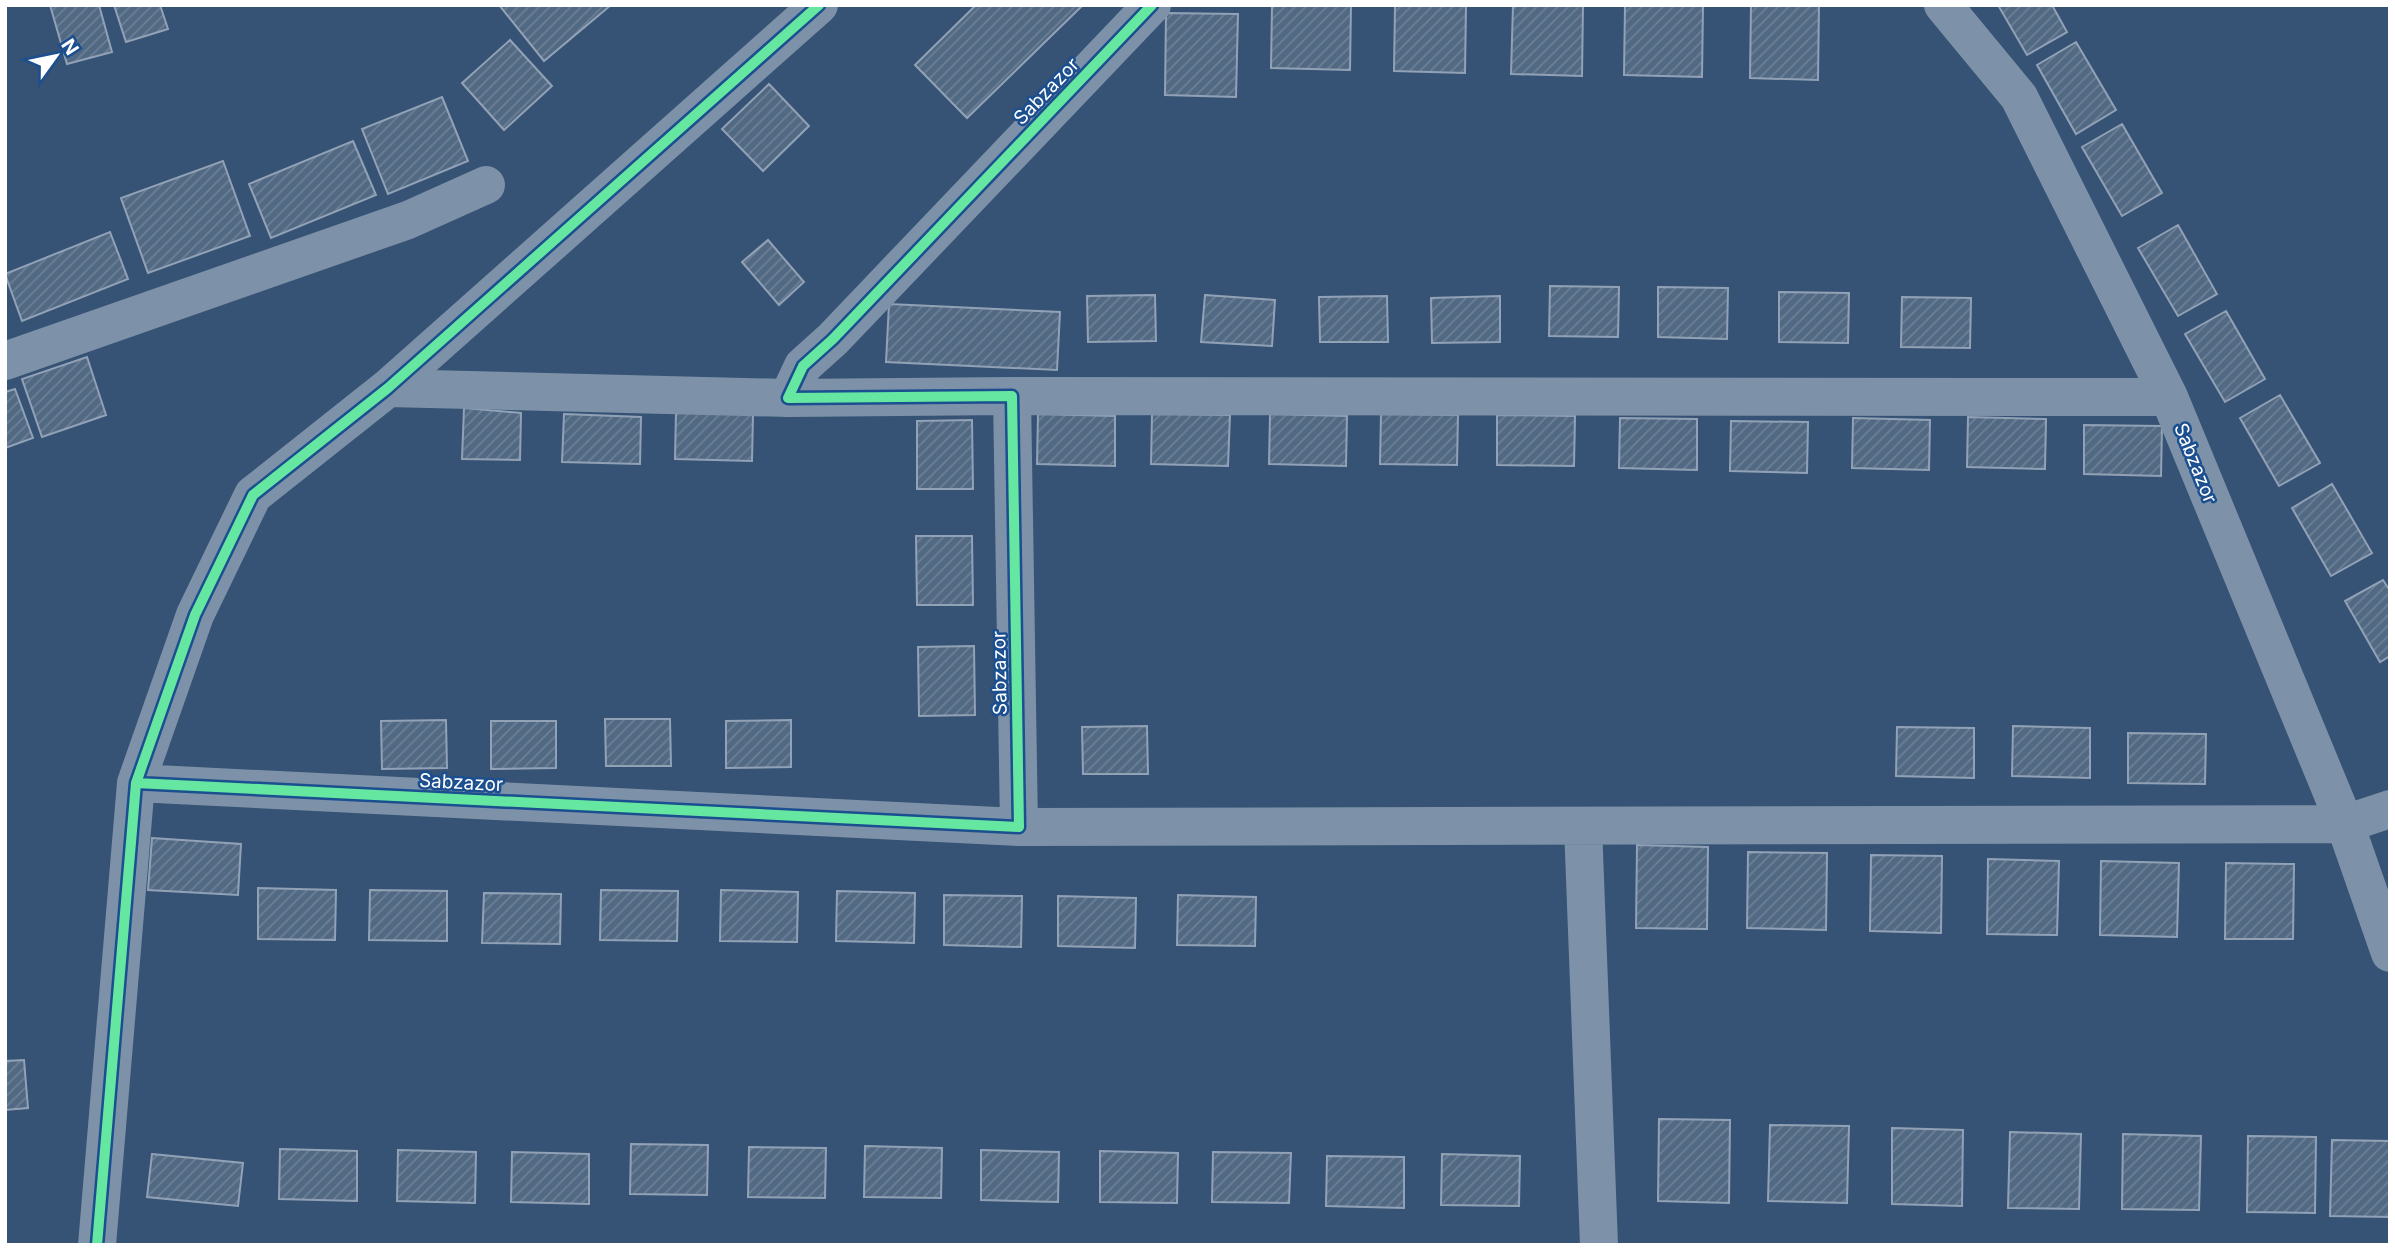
<svg xmlns="http://www.w3.org/2000/svg" width="2395" height="1250" viewBox="0 0 2395 1250" font-family="Inter,sans-serif">
<defs>
<pattern id="building-hatch" width="6" height="6" patternUnits="userSpaceOnUse" patternTransform="scale(1.75)"><rect width="6" height="6" fill="#526984"/><path d="M-1 1l2-2M0 6l6-6M5 7l2-2" fill="none" stroke="#6c8096"/></pattern>
</defs>
<rect width="100%" height="100%" fill="#365274"/>
<path fill="url(#building-hatch)" stroke="#92a2b6" stroke-width="2" d="M50,5H99L112,52L67,64Z
M114,5H160L168,29L126,42Z
M499,5H611L544,61Z
M976,5H1083L967,118L915,65Z
M1272,5H1351L1350,70L1271,68Z
M1395,5H1466L1465,73L1394,71Z
M1513,5H1583L1582,76L1511,74Z
M1625,5H1703L1702,77L1624,75Z
M1751,5H1819L1818,80L1750,78Z
M1998,5H2052L2067,32L2027,55Z
M1166,13L1238,14L1236,97L1165,95Z
M510,40L552,86L504,130L462,83Z
M2076,42L2116,110L2076,134L2037,65Z
M769,84L809,126L763,171L722,129Z
M442,97L468,161L388,194L362,129Z
M2122,124L2162,193L2122,216L2082,147Z
M353,141L376,195L271,238L249,184Z
M223,161L250,236L148,273L121,198Z
M2178,225L2217,294L2178,316L2138,248Z
M110,232L128,279L22,321L5,274Z
M768,240L804,282L779,305L742,262Z
M1550,286L1619,287L1618,337L1549,336Z
M1658,287L1728,288L1727,339L1658,337Z
M1779,292L1849,293L1848,343L1779,342Z
M1155,295L1156,341L1088,342L1087,296Z
M1205,295L1275,300L1272,346L1201,342Z
M1387,296L1388,342H1320L1319,297Z
M1500,296V342L1432,343L1431,298Z
M1902,297L1971,298L1970,348L1901,347Z
M889,304L1060,312L1057,370L886,362Z
M2226,311L2265,379L2225,402L2185,334Z
M87,357L106,415L42,437L22,379Z
M15,389L33,438L5,448V392Z
M2280,395L2320,463L2279,486L2240,418Z
M464,408L521,413L520,460L462,459Z
M676,411L753,414L752,461L675,459Z
M564,414L641,417L640,464L562,462Z
M1038,414L1115,416V466L1037,464Z
M1152,414L1230,415L1228,466L1151,464Z
M1270,414L1347,416L1346,466L1269,464Z
M1381,414L1458,415L1457,465L1380,464Z
M1497,415L1575,416L1574,466L1497,465Z
M1968,417L2046,419L2045,469L1967,467Z
M1620,418L1697,419V470L1619,468Z
M1853,418L1930,420L1929,470L1852,468Z
M972,420L973,489H917V421Z
M1731,421L1808,422L1807,473L1730,471Z
M2084,425L2162,426L2161,476L2084,474Z
M2332,484L2372,553L2331,576L2292,508Z
M916,536H972L973,605H917Z
M2383,580L2390,591V656L2380,662L2345,601Z
M974,646L975,715L919,716L918,647Z
M605,719H670L671,766H606Z
M446,720L447,768L382,769L381,721Z
M791,720V767L726,768V721Z
M491,721H556V768L491,769Z
M1147,726L1148,774H1083L1082,727Z
M2013,726L2090,728V778L2012,776Z
M1897,727L1974,728V778L1896,776Z
M2128,733L2206,734L2205,784L2128,783Z
M152,838L241,844L238,895L148,890Z
M1637,845L1708,847L1707,929L1636,928Z
M1748,852L1827,853L1826,930L1747,928Z
M1871,855L1942,856L1941,933L1870,931Z
M1988,859L2059,861L2057,935L1987,934Z
M2101,861L2179,863L2177,937L2100,935Z
M2226,863L2294,864L2293,939H2225Z
M258,888L336,890L335,940L258,939Z
M370,890L447,891V941L369,940Z
M601,890L678,891L677,941L600,940Z
M721,890L798,892L797,942L720,941Z
M837,891L915,893L914,943L836,941Z
M484,893L561,894L560,944L482,943Z
M944,895L1022,896L1021,947L944,945Z
M1178,895L1256,897L1255,946L1177,945Z
M1058,896L1136,898L1135,948L1058,946Z
M24,1060L28,1108L5,1110V1061Z
M1659,1119L1730,1120L1729,1203L1658,1201Z
M1770,1125L1849,1126L1847,1203L1768,1201Z
M1892,1128L1963,1130L1962,1206L1892,1204Z
M2010,1132L2081,1134L2079,1209L2008,1208Z
M2123,1134L2201,1136L2199,1210L2122,1209Z
M2248,1136L2316,1137L2315,1213L2247,1212Z
M2332,1140L2390,1141V1217L2330,1216Z
M631,1144L708,1145L707,1195L630,1194Z
M865,1146L942,1148L941,1198L864,1197Z
M749,1147L826,1148L825,1198L748,1197Z
M280,1149L357,1151V1201L279,1199Z
M398,1150L476,1152L475,1203L397,1201Z
M981,1150L1059,1152L1058,1202L981,1200Z
M1100,1151L1178,1153L1177,1203L1100,1202Z
M512,1152L589,1154V1204L511,1202Z
M1213,1152L1291,1153L1289,1203L1212,1202Z
M152,1154L243,1163L238,1206L147,1197Z
M1442,1154L1520,1156L1519,1206L1441,1205Z
M1327,1156L1404,1157V1208L1326,1206Z"/>
<g fill="none" stroke-linecap="round" stroke-linejoin="round">
<path stroke="#7d92a8" stroke-width="38" d="M1943,5L2019,97L2169,397L2345,824L2390,953
M5,361L408,220L486,185
M388,388L788,398
M1012,396L2169,397
M136,783L1019,827L1012,396L788,398L803,366L833,339L1152,5
M1583,826L1599,1245
M1019,827L2345,824L2390,809
M97,1245L136,783L195,615L253,495L388,388L819,5"/>
<g stroke="#1b4f8f" stroke-width="15">
<path id="cycleway" d="M136,783L1019,827L1012,396L788,398L803,366L833,339L1152,5
M97,1245L136,783L195,615L253,495L388,388L819,5"/>
</g>
<use href="#cycleway" stroke="#66e7a1" stroke-width="10"/>
</g>
<g text-anchor="middle" stroke-width="5" stroke-linejoin="round" paint-order="stroke">
<g font-size="19" fill="#fff" stroke="#1b4f8f">
<text transform="translate(1046 91) rotate(-46)" y="7">Sabzazor</text>
<text transform="translate(2196 463) rotate(68)" y="7">Sabzazor</text>
<text transform="translate(999 673) rotate(-91)" y="7">Sabzazor</text>
<text transform="translate(461 782) rotate(3)" y="7">Sabzazor</text>
</g>
</g>
<rect width="2395" height="1250" fill="none" stroke="#ffffff" stroke-width="14"/>
<g transform="translate(56 56) rotate(57)" stroke="#1b4f8f" stroke-width="5" paint-order="stroke">
<path d="M0-5L12 26L0 18L-12 26Z" fill="#ffffff"/>
<text y="-10" font-size="19" font-weight="bold" text-anchor="middle" fill="#ffffff">N</text>
</g>
</svg>
